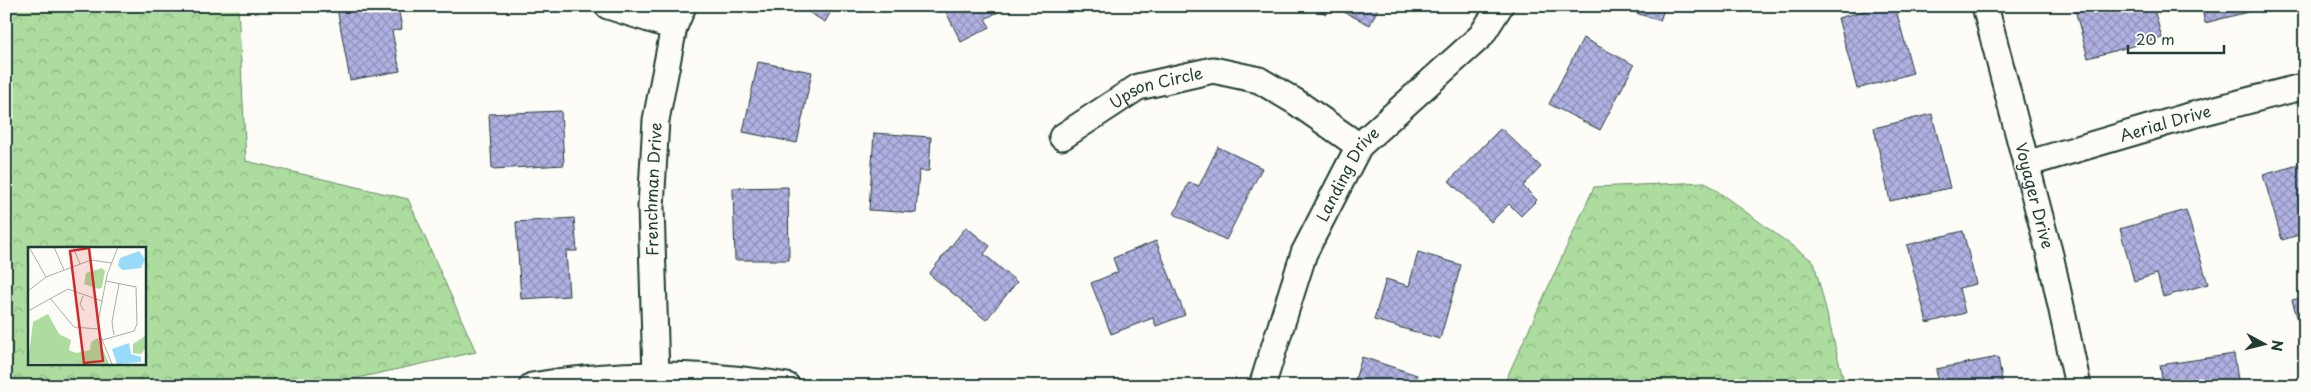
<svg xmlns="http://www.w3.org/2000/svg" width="2311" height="392" viewBox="0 0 2311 392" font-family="'Playpen Sans',sans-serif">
<defs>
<pattern id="forest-crowns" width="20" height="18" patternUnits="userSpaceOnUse" patternTransform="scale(1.25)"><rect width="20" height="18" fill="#acdd9e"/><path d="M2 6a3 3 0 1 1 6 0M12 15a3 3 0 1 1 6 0" fill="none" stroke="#8bb482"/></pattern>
<pattern id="building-cross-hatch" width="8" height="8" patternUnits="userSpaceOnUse" patternTransform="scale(1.25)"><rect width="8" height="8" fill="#b0b1e2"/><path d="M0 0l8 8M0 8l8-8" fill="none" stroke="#8f91b8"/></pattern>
</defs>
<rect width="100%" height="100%" fill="#fdfcf7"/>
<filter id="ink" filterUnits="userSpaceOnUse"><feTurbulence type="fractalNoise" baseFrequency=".02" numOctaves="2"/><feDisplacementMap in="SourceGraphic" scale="10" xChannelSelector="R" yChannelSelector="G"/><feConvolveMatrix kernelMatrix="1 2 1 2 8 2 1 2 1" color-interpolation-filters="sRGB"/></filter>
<g filter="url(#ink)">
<path fill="url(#forest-crowns)" stroke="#668d69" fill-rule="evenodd" d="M6,6H238L246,161L408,199L476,352L321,386H6ZM29,248H144V363H29Z
M1705,182L1814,262L1845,386H1503L1594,187Z"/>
<path fill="url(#building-cross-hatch)" stroke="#1f3d34" d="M347,6H398L402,29L392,31L400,71L350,80L337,8Z
M798,6H834L825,22Z
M943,6H1009L985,19L990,27L961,42Z
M1311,6H1331L1326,14Z
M1332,6H1379L1370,25Z
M1615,6H1665L1660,21Z
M1881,6H1895L1913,73L1857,89L1838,18Z
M2074,6H2153L2162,38L2088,58Z
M2201,6H2271L2205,23Z
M1583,38L1634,65L1600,130L1549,104Z
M758,62L812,72L797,143L743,132Z
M561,111L564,165L492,169L489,114Z
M1932,114L1950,188L1890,201L1874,128Z
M1501,128L1541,167L1523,186L1537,200L1521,216L1509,204L1491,222L1449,181Z
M874,133L931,137L929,171H919L916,213L869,210Z
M1218,147L1262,168L1226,240L1174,214L1189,182L1199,186Z
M2305,163V233L2282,240L2263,175Z
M788,187L789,260H735L733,188Z
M2186,210L2208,284L2163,297L2157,274L2134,281L2120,229Z
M574,218L577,251H566L569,296L521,299L516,222Z
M966,227L990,246L984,254L1017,282L986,320L929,274Z
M1963,231L1976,284L1959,288L1965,313L1927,323L1907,245Z
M1156,241L1185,315L1156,326L1153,318L1111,334L1091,283L1118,272L1113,258Z
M1418,252L1461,265L1440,339L1374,320L1386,279L1409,286Z
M2305,297V344L2292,300Z
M2234,354L2239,386H2163L2160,365Z
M1362,357L1417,375L1414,386H1353Z
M1998,357L2003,386H1939L1936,369Z"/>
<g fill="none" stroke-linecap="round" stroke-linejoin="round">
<g stroke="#1f3d34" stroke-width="29">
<g id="minor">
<path d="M608,6L674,27"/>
<path id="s1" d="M1985,6L2051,259L2078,386"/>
<path id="s2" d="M1062,137L1138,87L1213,70L1259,80L1296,102L1359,146"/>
<path id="s3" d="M2026,164L2189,116L2305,86"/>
<path id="s4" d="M656,375L651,207L656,120L674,27L683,6"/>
<path d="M532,386C615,371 703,372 787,386"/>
<path id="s5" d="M1262,386L1304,253L1359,146L1481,36L1500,6"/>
</g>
</g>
<use href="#minor" stroke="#fdfcf7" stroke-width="25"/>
</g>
</g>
<g text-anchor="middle" stroke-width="4" stroke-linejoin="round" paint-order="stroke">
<g font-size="16" fill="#1f3d34" stroke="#fdfcf7">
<text dy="6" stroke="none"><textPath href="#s2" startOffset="108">Upson Circle</textPath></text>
<text dy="6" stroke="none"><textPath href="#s3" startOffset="145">Aerial Drive</textPath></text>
<text dy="6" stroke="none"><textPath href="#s5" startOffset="230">Landing Drive</textPath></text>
<text dy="6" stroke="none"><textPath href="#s4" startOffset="186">Frenchman Drive</textPath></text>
<text dy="6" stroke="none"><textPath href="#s1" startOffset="196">Voyager Drive</textPath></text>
</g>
</g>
<g transform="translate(28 247)">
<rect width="118" height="118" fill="#fdfcf7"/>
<path d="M74,21L77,24L74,40L71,42L56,37L58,26ZM20,67L31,87L43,93L41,103L48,106L62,103L63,95L70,91L81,117L0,116L5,75ZM117,89V102L113,107L105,106V97Z" fill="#acdd9e"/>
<path d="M111,4L117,12L113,21L95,23L90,19L92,11ZM101,96L103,107L113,110V115L89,117L84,102Z" fill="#97daf9"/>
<path fill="none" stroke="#a4b0a9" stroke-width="1" d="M1,0L18,30M26,0L36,23M45,0L52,17M0,44L18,30L63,13L84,16M55,49L52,57L56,64M22,51L46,80L70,82M0,64L40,42L74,54M86,88L84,75L91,37M74,93L106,84L109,77L108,40L78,34M84,117L72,88L70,75L79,28L90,0"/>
<path fill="#d62828" fill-opacity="0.15" stroke="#d62828" stroke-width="2.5" d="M61,1L75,114L56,116L42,4Z"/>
<rect width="118" height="118" fill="none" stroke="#1f3d34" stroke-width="2.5"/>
</g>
<rect width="2311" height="392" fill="none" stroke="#fdfcf7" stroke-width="25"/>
<rect x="12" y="12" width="2286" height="367" fill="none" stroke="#1f3d34" stroke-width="2" filter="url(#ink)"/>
<g transform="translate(2264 344) rotate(97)" stroke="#fdfcf7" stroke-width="4" paint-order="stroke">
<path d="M0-4L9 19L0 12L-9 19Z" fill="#1f3d34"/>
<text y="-8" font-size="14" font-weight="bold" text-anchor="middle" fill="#1f3d34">N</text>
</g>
<path d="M2128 45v8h96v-8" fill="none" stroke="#1f3d34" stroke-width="2.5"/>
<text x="2136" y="45" font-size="15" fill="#1f3d34" stroke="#fdfcf7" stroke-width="4" paint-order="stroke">20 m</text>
</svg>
